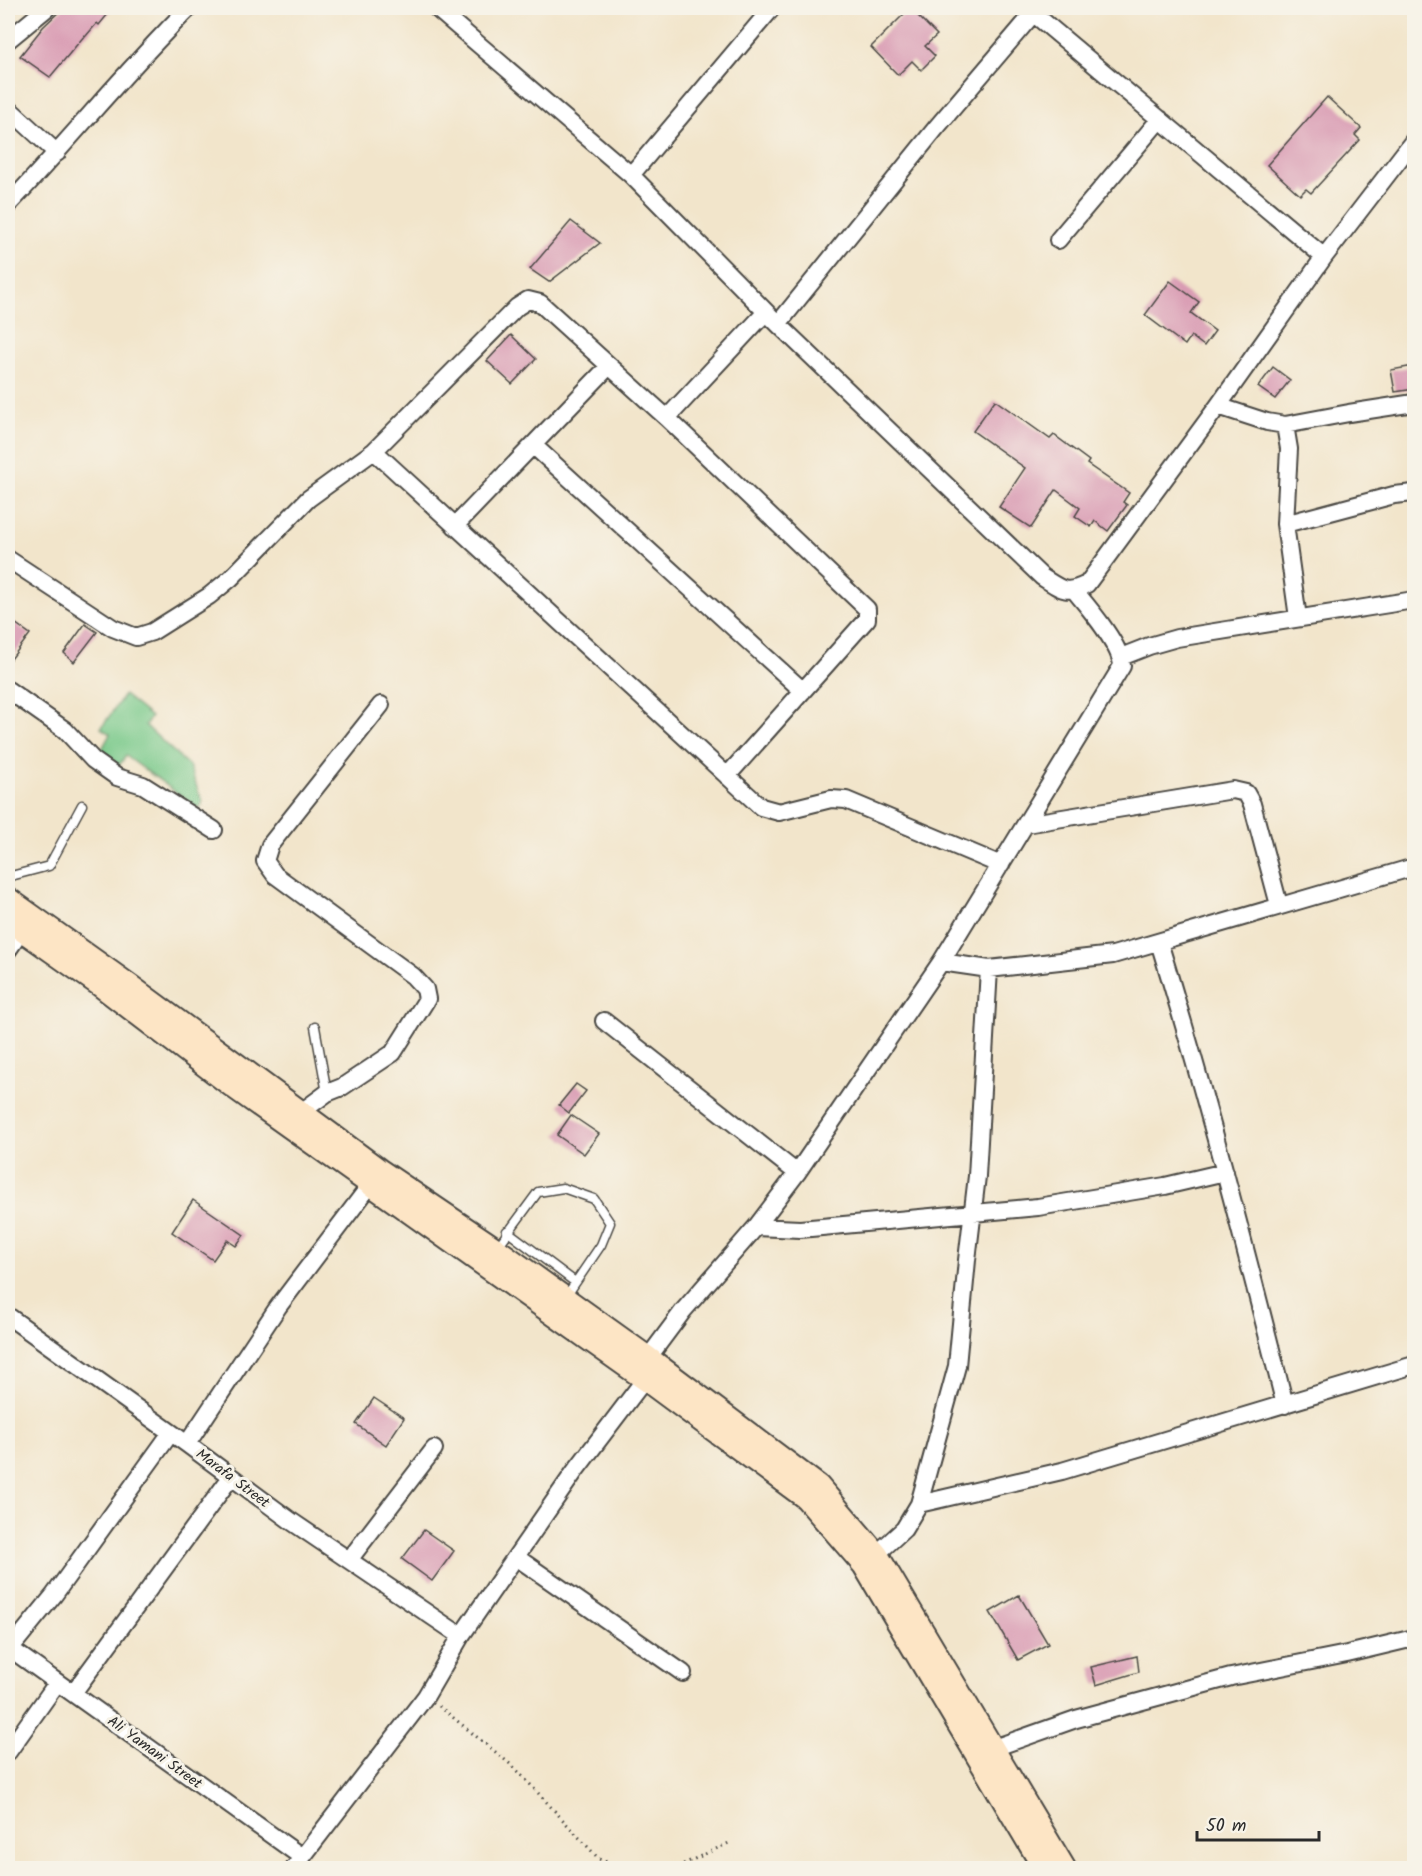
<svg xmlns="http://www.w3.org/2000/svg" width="1422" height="1876" viewBox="0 0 1422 1876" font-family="Kalam,sans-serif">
<rect width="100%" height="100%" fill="#f7f3e8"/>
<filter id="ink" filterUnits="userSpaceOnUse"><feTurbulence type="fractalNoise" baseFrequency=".0167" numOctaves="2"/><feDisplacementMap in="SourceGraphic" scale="12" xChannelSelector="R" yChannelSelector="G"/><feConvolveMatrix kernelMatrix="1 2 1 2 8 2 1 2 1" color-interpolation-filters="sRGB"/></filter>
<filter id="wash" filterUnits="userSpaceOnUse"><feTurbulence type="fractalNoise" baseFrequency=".008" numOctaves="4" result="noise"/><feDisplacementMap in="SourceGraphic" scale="24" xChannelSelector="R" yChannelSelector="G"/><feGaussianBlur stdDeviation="1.35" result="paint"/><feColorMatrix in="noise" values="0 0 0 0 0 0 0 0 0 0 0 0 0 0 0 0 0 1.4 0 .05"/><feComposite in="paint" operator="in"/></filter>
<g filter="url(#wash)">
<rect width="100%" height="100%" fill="#f2e5cb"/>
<path fill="#79c98a" stroke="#527a5a" stroke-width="1.5" d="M124,695L151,717L145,725L189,766L202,801L199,809L126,756L113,773L96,760L110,734L101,728Z"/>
<g id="blocks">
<path fill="#d99bb3" d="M63,8H113L99,25L97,23L86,36L85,35L50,77L20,56L43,27Z
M910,8L937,35L925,46L935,56L921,70L912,61L898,75L871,47Z
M1327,97L1361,128L1355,135L1360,140L1311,193L1306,189L1300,195L1267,165Z
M571,221L600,243L549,282L530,269Z
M1170,281L1199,302L1191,313L1215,331L1204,346L1191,336L1185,345L1145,315Z
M511,335L536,359L512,384L487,361Z
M1414,366V389L1395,392L1391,370Z
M1273,367L1290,380L1275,399L1258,387Z
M995,400L1050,439L1054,435L1089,461L1087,464L1129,493L1123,502L1127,505L1108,531L1095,521L1091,527L1075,516L1080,508L1056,490L1031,528L999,507L1025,468L973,431Z
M8,618L30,634L8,663Z
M85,624L97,632L74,662L64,653Z
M576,1084L586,1091L569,1113L559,1105Z
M571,1115L599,1134L584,1154L557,1135Z
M193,1200L244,1235L236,1246L227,1240L213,1260L172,1232Z
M374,1398L404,1418L386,1445L356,1424Z
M424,1530L454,1551L432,1581L402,1559Z
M1019,1595L1048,1644L1018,1660L990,1612Z
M1137,1656L1139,1672L1096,1685L1091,1667Z"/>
</g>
</g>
<g filter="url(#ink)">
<use href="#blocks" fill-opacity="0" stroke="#494743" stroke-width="1.5"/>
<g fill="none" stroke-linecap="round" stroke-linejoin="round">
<g stroke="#494743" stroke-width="11">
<path id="lane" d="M8,879L11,876L49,866L82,805
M315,1027L327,1093
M507,1231L575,1282
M496,1249L538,1192L563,1188L594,1199L610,1223L601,1245L565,1298"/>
</g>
<g stroke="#494743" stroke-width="20">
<path id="street" d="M436,8L631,175L778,324L1042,577C1061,589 1065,595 1087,584L1218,406L1324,257L1414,140
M1033,13L1324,257
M8,40L47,8
M8,108L57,153
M631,175L772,8
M8,205C70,140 126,70 189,8
M1058,240L1160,119
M778,324L936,128L1038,8
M1218,406L1267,422L1285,425L1349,413L1414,403
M667,418L766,312
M1285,425L1289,449L1285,524L1298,618
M533,445L803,691
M374,451L761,807L779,812L831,799L846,800L1001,865
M1285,524L1394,495L1414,493
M455,526L609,366
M8,559L113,628L136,637L152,632L209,596L231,578L308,499L374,451L517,307L528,300L540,303L667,418L867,609V619L727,776
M1121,657L1149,646L1177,638L1414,600
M8,690L65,730L93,760L117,777L143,785L214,830
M1026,824L1233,790L1246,793L1252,804L1279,905
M1159,942C1206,1095 1246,1250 1285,1405
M8,950L22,930
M941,962L989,969L1113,955L1414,867
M604,1021L797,1173
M300,1113L327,1093L342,1087L393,1053L427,999L425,989L413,976L275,875L265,861L270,845L381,705
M756,1227L800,1229L1038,1207L1165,1186L1225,1172
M8,1316L187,1444L291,1521L461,1636
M648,1358L683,1311L756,1227L797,1173L941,962L1122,666C1121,645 1088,607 1074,590
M187,1444L278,1307L371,1184
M919,1504L1062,1471L1414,1365
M516,1557L683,1673
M349,1560L434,1449
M868,1562L904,1529L919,1504L957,1366L967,1260L977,1176L989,969
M8,1647L302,1857
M10,1649L54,1595L170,1434
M73,1693L231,1477
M991,1749L1076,1719L1231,1677L1347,1654L1414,1638
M8,1752L57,1683
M294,1868L426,1696L461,1636L575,1471L645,1379"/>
</g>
<g stroke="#494743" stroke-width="26">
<path id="secondary" d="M8,899L130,986L379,1170L496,1249L648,1358L818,1486L877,1555L1064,1868
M8,920L100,985L231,1085L645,1379L806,1498L864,1565L1044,1868"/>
</g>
<path stroke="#494743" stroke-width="3" stroke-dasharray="1.5 4.5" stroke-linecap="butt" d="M439,1706L515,1768L599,1859L625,1868
M666,1868L677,1867L731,1842"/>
<use href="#lane" stroke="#fff" stroke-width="8"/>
<use href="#street" stroke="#fff" stroke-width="16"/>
<use href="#secondary" stroke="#fde5c5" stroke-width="22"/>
</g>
</g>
<g text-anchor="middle" stroke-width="6" stroke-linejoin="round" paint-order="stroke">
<g font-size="15" fill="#2b2b2b" stroke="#f7f3e8">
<text transform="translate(233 1478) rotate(37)" y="5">Marafa Street</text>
<text transform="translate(155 1752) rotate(36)" y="5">Ali Yamani Street</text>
</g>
</g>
<rect width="1422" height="1876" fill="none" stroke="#f7f3e8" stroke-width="30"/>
<path d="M1197 1831v9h122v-9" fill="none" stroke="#2b2b2b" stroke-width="3"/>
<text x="1206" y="1831" font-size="18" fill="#2b2b2b" stroke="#f7f3e8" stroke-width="4.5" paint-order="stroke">50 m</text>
</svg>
